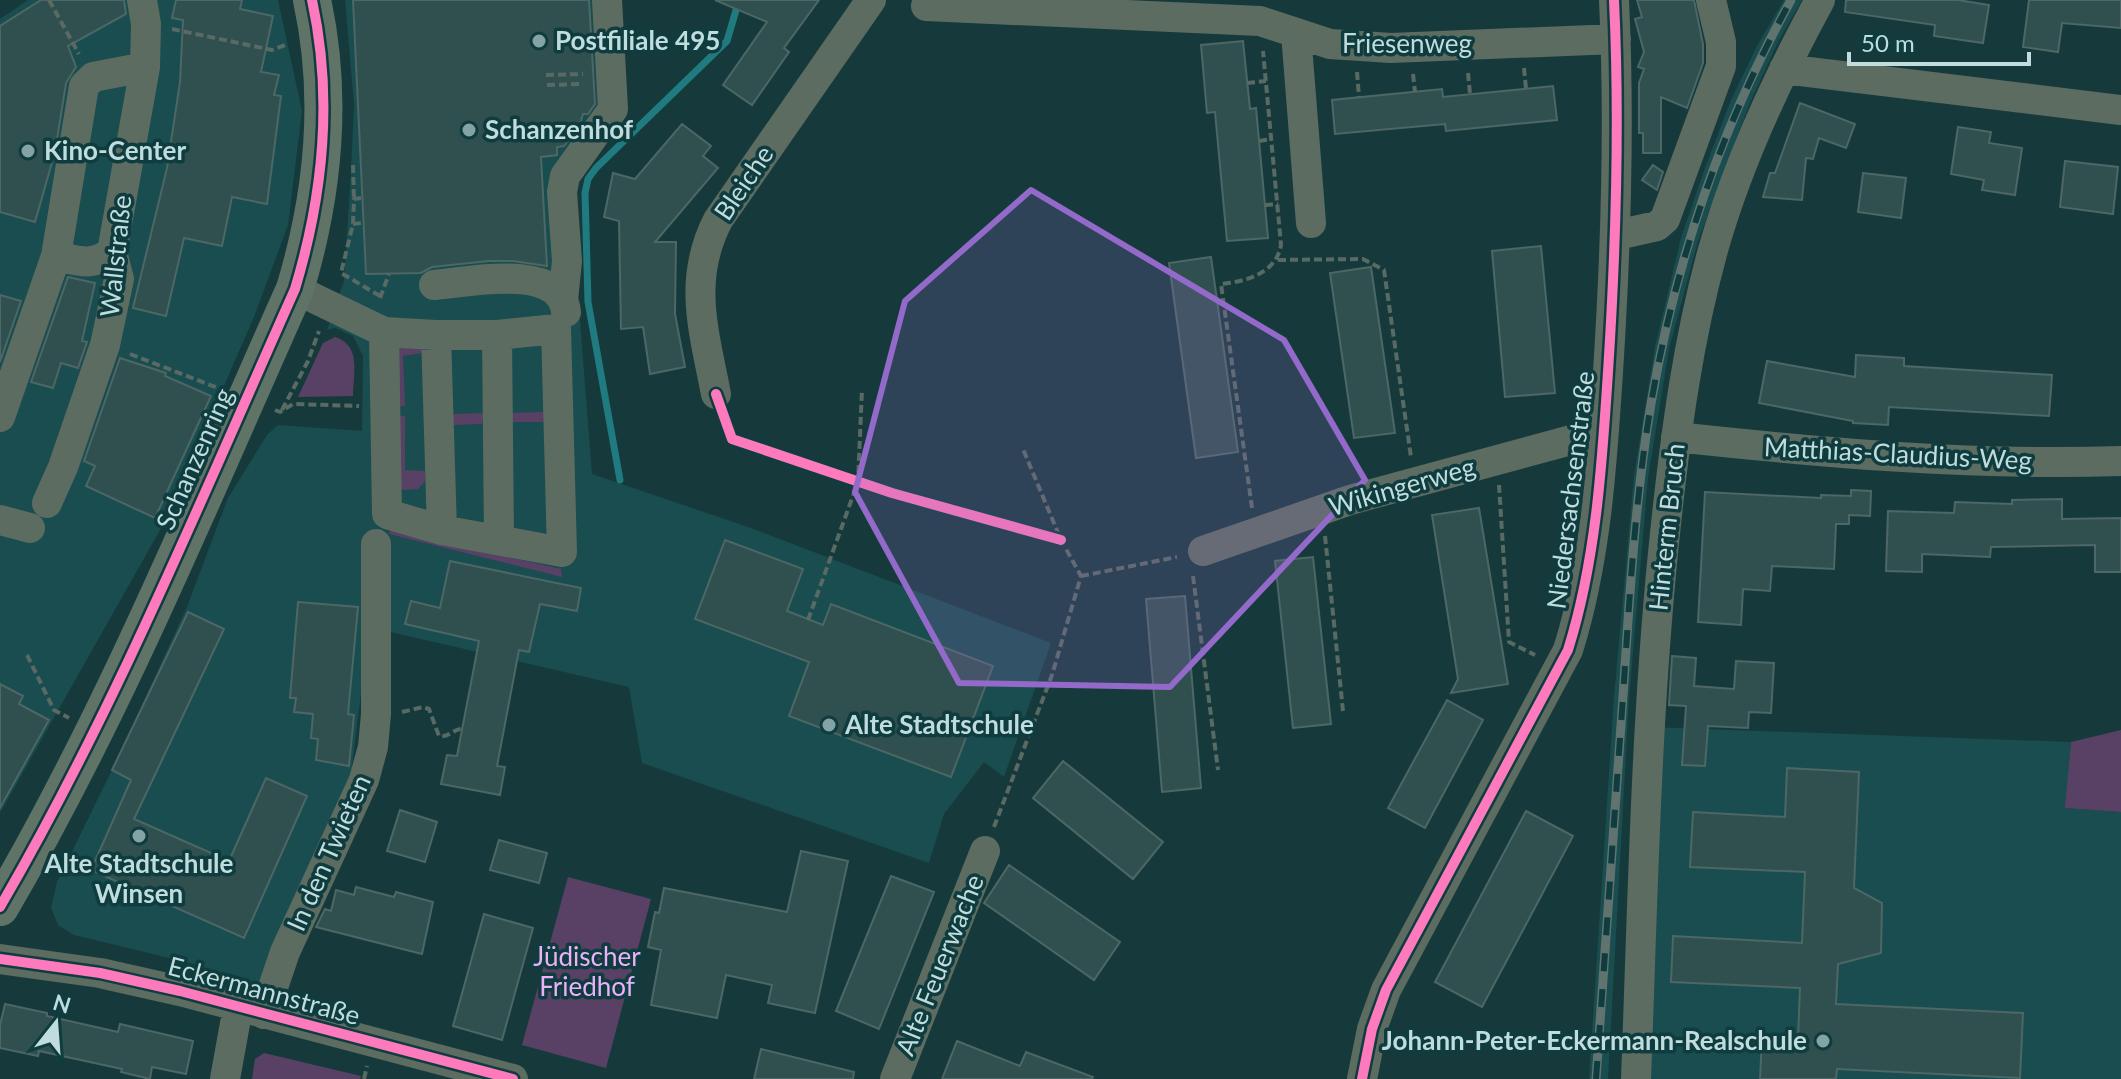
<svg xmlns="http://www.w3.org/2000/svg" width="2121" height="1079" viewBox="0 0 2121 1079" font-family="Lato,sans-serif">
<rect width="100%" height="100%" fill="#163a3c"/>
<path fill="#194d4f" d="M28,0H278L302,111L288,225L254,317L164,523L0,813V19Z
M345,0H618L624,122L586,162L571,206L592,474L751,528L1051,643L1004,777L984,762L944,814L929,863L642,763L629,687L369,627L350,783L261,982L250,983L186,962L74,935L58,925L51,908L57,882L112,770L187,607L228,498L267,435L278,425L362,431L363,356L353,336L335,328L327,330L344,281L351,172L354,104Z
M1784,0H1802L1778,42L1749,105L1698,241L1669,349L1648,478L1629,699L1608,1079H1589L1614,697L1634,476L1655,347L1681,238L1705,168L1731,100L1757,46Z
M1649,727L2071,742L2066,808L2121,812V1079H1636Z"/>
<path fill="#594165" d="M335,337C362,346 353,373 353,396L298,397L323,343Z
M392,347L424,348L422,353L403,356L405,406H393Z
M543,412L546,413L543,422H511V413Z
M482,413L484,415L482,424L453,425V414Z
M393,415L405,416V470L425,471V481L418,489L404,490L397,487Z
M390,530L561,569L562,577L389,534Z
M2121,730V812L2065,808L2071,742Z
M568,877L651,899L606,1068L522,1045Z
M264,1053L361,1076L360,1079H252L255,1059Z"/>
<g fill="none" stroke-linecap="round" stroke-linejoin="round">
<path stroke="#1f7b7f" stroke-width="7" d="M620,480L588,302L585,193L588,179L596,168L727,41L739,0"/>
</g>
<path fill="#30504f" stroke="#4c6765" stroke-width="2" d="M41,0H124L126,14L68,46L76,67L66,83L55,152L35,222L0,212V26Z
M176,0H242L240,9L273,16L261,72L279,75L274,95L281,96L267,204L232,197L222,246L184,238L166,316L133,308L167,168L180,82L183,20L172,18Z
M353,0H589L595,104L588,114H583L580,124L564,146L557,147V155L541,157L547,266L513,261H489L432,267L421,273L366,274Z
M715,0H819L784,48L789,52L752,105L723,85L767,22Z
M1637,0H1694L1703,44V63L1687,108L1661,97V153H1643V133H1639V83L1644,69L1638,67L1644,52L1635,19L1642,17Z
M1846,0H1958L1989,5L1983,43L1934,36L1935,25L1845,12Z
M2029,0H2121V28L2062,23L2058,52L2023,47Z
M1243,41L1250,109L1256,108L1268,238L1227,241L1215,112L1207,113L1201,45Z
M1553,86L1557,120L1446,131L1445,124L1335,134L1332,100L1442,89L1443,97Z
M1800,103L1855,124L1846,148L1819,138L1813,159L1806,158L1802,200L1763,197L1770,173H1775Z
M682,124L711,146L703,156L718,168L655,242H676L675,314L685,367L650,374L643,327L621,329L619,221L604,217L613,173L635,179Z
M1958,127L1991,132L1989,143L2022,148L2015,195L1982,190L1984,180L1951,174Z
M2065,161L2118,167L2113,214L2060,207Z
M1653,165L1663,172L1657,190L1642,180Z
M1863,173L1906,178L1901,218L1858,212Z
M1541,246L1555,393L1505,397L1492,251Z
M1211,257L1238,452L1196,458L1169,263Z
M1371,267L1395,433L1354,438L1330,273Z
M68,277L95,283L82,341L87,342L78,368L61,363L53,388L31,382Z
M0,295L21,301L0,362Z
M1856,355L1904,358V366L2052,375L2049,416L1889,407L1888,425L1853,423V421L1759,403L1767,361L1855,377Z
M120,358L166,373L165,376L211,396L155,518L86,486L95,466L84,461Z
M1851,490L1871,491L1870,516L1849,515V524H1836L1834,569L1772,566L1770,591L1743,589L1741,625L1698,622L1705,492L1821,498V495L1851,496Z
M2062,499V519L2121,518V572H2095V545L1991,547L1990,557L1922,554V572L1886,571L1888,511L1954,513L1955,502L2012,504V500Z
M1479,508L1508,684L1451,693L1458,679L1432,515Z
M725,540L803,569L787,611L823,625L831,604L993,666L951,777L789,716L809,662L695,619Z
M1313,557L1331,724L1293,728L1275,561Z
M450,561L581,588L577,611L540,604L529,652L519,650L497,766L505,767L500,795L441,784L447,755L457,756L479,641L405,624L411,601L440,608Z
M1185,596L1201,788L1162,792L1146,599Z
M298,602L358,607L348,714L354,715L349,766L316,760L318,739L311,738L313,714L294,712L296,698H290Z
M188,612L224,629L134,819L229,861L266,778L307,796L244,938L91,870L131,780L112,770Z
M1672,656L1696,658L1694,686L1734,689L1736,661L1774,663L1771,713L1749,712L1748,728L1708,726L1705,766L1682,765L1686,706L1669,705Z
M0,684L23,696L19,704L49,720L0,808Z
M1447,700L1483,720L1425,828L1388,808Z
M1063,761L1163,842L1133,879L1033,798Z
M1787,768L1859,772L1854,888L1882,903L1881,953L1838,964L1836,1004L2023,1013L2020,1078L1837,1069L1836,1079H1760L1762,1037L1798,1039L1800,988L1671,982L1673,936L1802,943L1805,872L1690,867L1693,812L1785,817Z
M400,810L437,822L425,862L387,851Z
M1526,811L1573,836L1482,1007L1435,982Z
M499,840L547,853L539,883L490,870Z
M801,851L848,861L815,1013L768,1003L772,985L726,975L717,1018L651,1005L661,950L648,947L655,912L659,913L664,888L787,912Z
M1009,865L1120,942L1094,980L984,903Z
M891,876L934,892L879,1029L836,1011Z
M356,887L394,897L396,892L433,902L422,954L316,927L325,909L331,911L336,890L354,895Z
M484,914L533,928L502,1040L453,1026Z
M5,1004L47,1013V1016L118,1032L120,1024L193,1041L186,1074L152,1067L150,1079L121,1072L122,1069L39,1051L38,1056L0,1048V1025Z
M957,1041L1020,1066L1026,1052L1093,1077L1092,1079H942Z
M761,1049L854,1072L853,1079H754Z"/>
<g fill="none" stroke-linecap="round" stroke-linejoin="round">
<path stroke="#586a63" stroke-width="4" stroke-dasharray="8 4" stroke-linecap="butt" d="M49,0L79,54
M172,29L272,50L288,44
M1524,68L1526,89
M1357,72L1359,97
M1468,73L1470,94
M1413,74L1415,92
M546,75L583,74
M1247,83L1266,81
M547,85L583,84
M1259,141L1272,139
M353,165L354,199
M361,198L354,199L353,224L341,273L380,296
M1265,205L1278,204
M353,224L362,223
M1278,260L1363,259L1384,270L1411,457
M380,298L389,274
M130,354L218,388
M275,410L280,412L293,404L359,406
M282,410L308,361L319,331
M1499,485L1509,642L1535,655
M1252,508L1221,284C1248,281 1276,273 1281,245L1263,51
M1325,536L1343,711
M1081,576L1177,557
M1193,576L1218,770
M808,620L858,482L862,389
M27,655L54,710L69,718
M402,712L423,707L429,709L439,736C449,738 453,729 462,729
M994,827L1052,675L1081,576L1061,540L1023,449
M364,1079L367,1066"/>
<path stroke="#5d6c61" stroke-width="30" d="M926,6L1260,21L1330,44L1391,48L1616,39
M1296,33L1311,223
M1784,69L2121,110
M1617,235L1657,226L1665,219L1721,66V42L1711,0
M56,256C79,261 91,267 112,252
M434,285C468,282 561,262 566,312
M295,289L384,332L436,335H497L556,329L562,552L442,530L387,514L384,332
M563,300L567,261L562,192L565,176L613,109L607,0
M436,335L442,530
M497,335L499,540
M716,394C704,331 687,280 718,220L871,0
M0,417L56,256L84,86L93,77L145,67
M1676,437C1824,453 1972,466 2121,461
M47,503L63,467L105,345L119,279L112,252L145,67L146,24L142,0
M0,520L30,528
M1203,551L1350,500L1604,431
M0,959L100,973L180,991L513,1079
M264,1014L285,952L364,780L373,747L376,714V544
M225,1079L238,1007
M895,1079L985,851
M1362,1079L1372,1029L1386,990L1568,650C1596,561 1602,465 1608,372C1616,248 1620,125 1614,0
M1636,1079C1643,894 1646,708 1666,524C1676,431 1688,340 1713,250C1737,165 1778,77 1820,0"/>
<path stroke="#5f7466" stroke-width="38" d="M0,907C115,710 202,497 295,289C323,196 333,96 312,0"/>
<g stroke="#61736e" stroke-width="9">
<path id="rail" d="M1596,1079C1605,956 1613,834 1622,711C1629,608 1634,505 1651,404C1675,263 1722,125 1791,0"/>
</g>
<use href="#rail" stroke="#0f3c3f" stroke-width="6" stroke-dasharray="18" stroke-linecap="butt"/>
<g stroke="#0f3c3f" stroke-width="15">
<path id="cycleway" d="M716,394L732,439L892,493L1061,540
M0,907C115,710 202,497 295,289C323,196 333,96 312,0
M0,959L100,973L180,991L513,1079
M1362,1079L1372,1029L1386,990L1568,650C1596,561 1602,465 1608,372C1616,248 1620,125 1614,0"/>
</g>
<use href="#cycleway" stroke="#fd7abc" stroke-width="10"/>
</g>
<path fill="#936aca" fill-opacity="0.2" stroke="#936aca" stroke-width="6" stroke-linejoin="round" d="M1031,190L1284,340L1365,480L1170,687L959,683L855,492L905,301Z"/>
<g fill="#84a3a5" stroke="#0f3c3f" stroke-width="3">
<circle cx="539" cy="41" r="8"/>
<circle cx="469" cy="130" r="8"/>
<circle cx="28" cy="151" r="8"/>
<circle cx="829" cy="725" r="8"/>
<circle cx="139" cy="836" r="8"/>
<circle cx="1823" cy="1041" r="8"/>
</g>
<g text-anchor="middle" stroke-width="7" stroke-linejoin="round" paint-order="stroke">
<g font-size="26" font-weight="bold" fill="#c0dcdd" stroke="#0f3c3f" text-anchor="start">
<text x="555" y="50">Postfiliale 495</text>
<text x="485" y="139">Schanzenhof</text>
<text x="44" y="160">Kino-Center</text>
<text x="845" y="734">Alte Stadtschule</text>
<text x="139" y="873" text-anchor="middle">Alte Stadtschule<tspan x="139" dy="30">Winsen</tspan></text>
<text x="1807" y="1050" text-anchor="end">Johann-Peter-Eckermann-Realschule</text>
</g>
<g font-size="26" fill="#c0dcdd" stroke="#0f3c3f">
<text x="1407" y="53">Friesenweg</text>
<text transform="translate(744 183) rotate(-56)" y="9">Bleiche</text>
<text transform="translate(116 256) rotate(-84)" y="9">Wallstraße</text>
<text transform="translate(1898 454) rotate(3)" y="9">Matthias-Claudius-Weg</text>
<text transform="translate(195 459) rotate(-66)" y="9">Schanzenring</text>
<text transform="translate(1402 487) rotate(-16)" y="9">Wikingerweg</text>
<text transform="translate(1571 490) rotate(-83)" y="9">Niedersachsenstraße</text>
<text transform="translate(1667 527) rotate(-84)" y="9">Hinterm Bruch</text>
<text transform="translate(329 853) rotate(-66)" y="9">In den Twieten</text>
<text transform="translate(940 965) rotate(-68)" y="9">Alte Feuerwache</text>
<text transform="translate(264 991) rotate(15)" y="9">Eckermannstraße</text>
</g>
<g font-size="26" fill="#ebb1f9" stroke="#0f3c3f">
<text x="587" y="966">Jüdischer<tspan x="587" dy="30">Friedhof</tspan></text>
</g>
</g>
<g transform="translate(56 1023) rotate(17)" stroke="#0f3c3f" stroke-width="6" paint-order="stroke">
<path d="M0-6L14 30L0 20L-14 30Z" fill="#c0dcdd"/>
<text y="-12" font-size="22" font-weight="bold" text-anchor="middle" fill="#c0dcdd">N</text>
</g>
<path d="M1849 52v12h180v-12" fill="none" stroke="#c0dcdd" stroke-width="4"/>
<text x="1861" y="52" font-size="24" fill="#c0dcdd" stroke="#0f3c3f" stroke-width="6" paint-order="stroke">50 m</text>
</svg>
